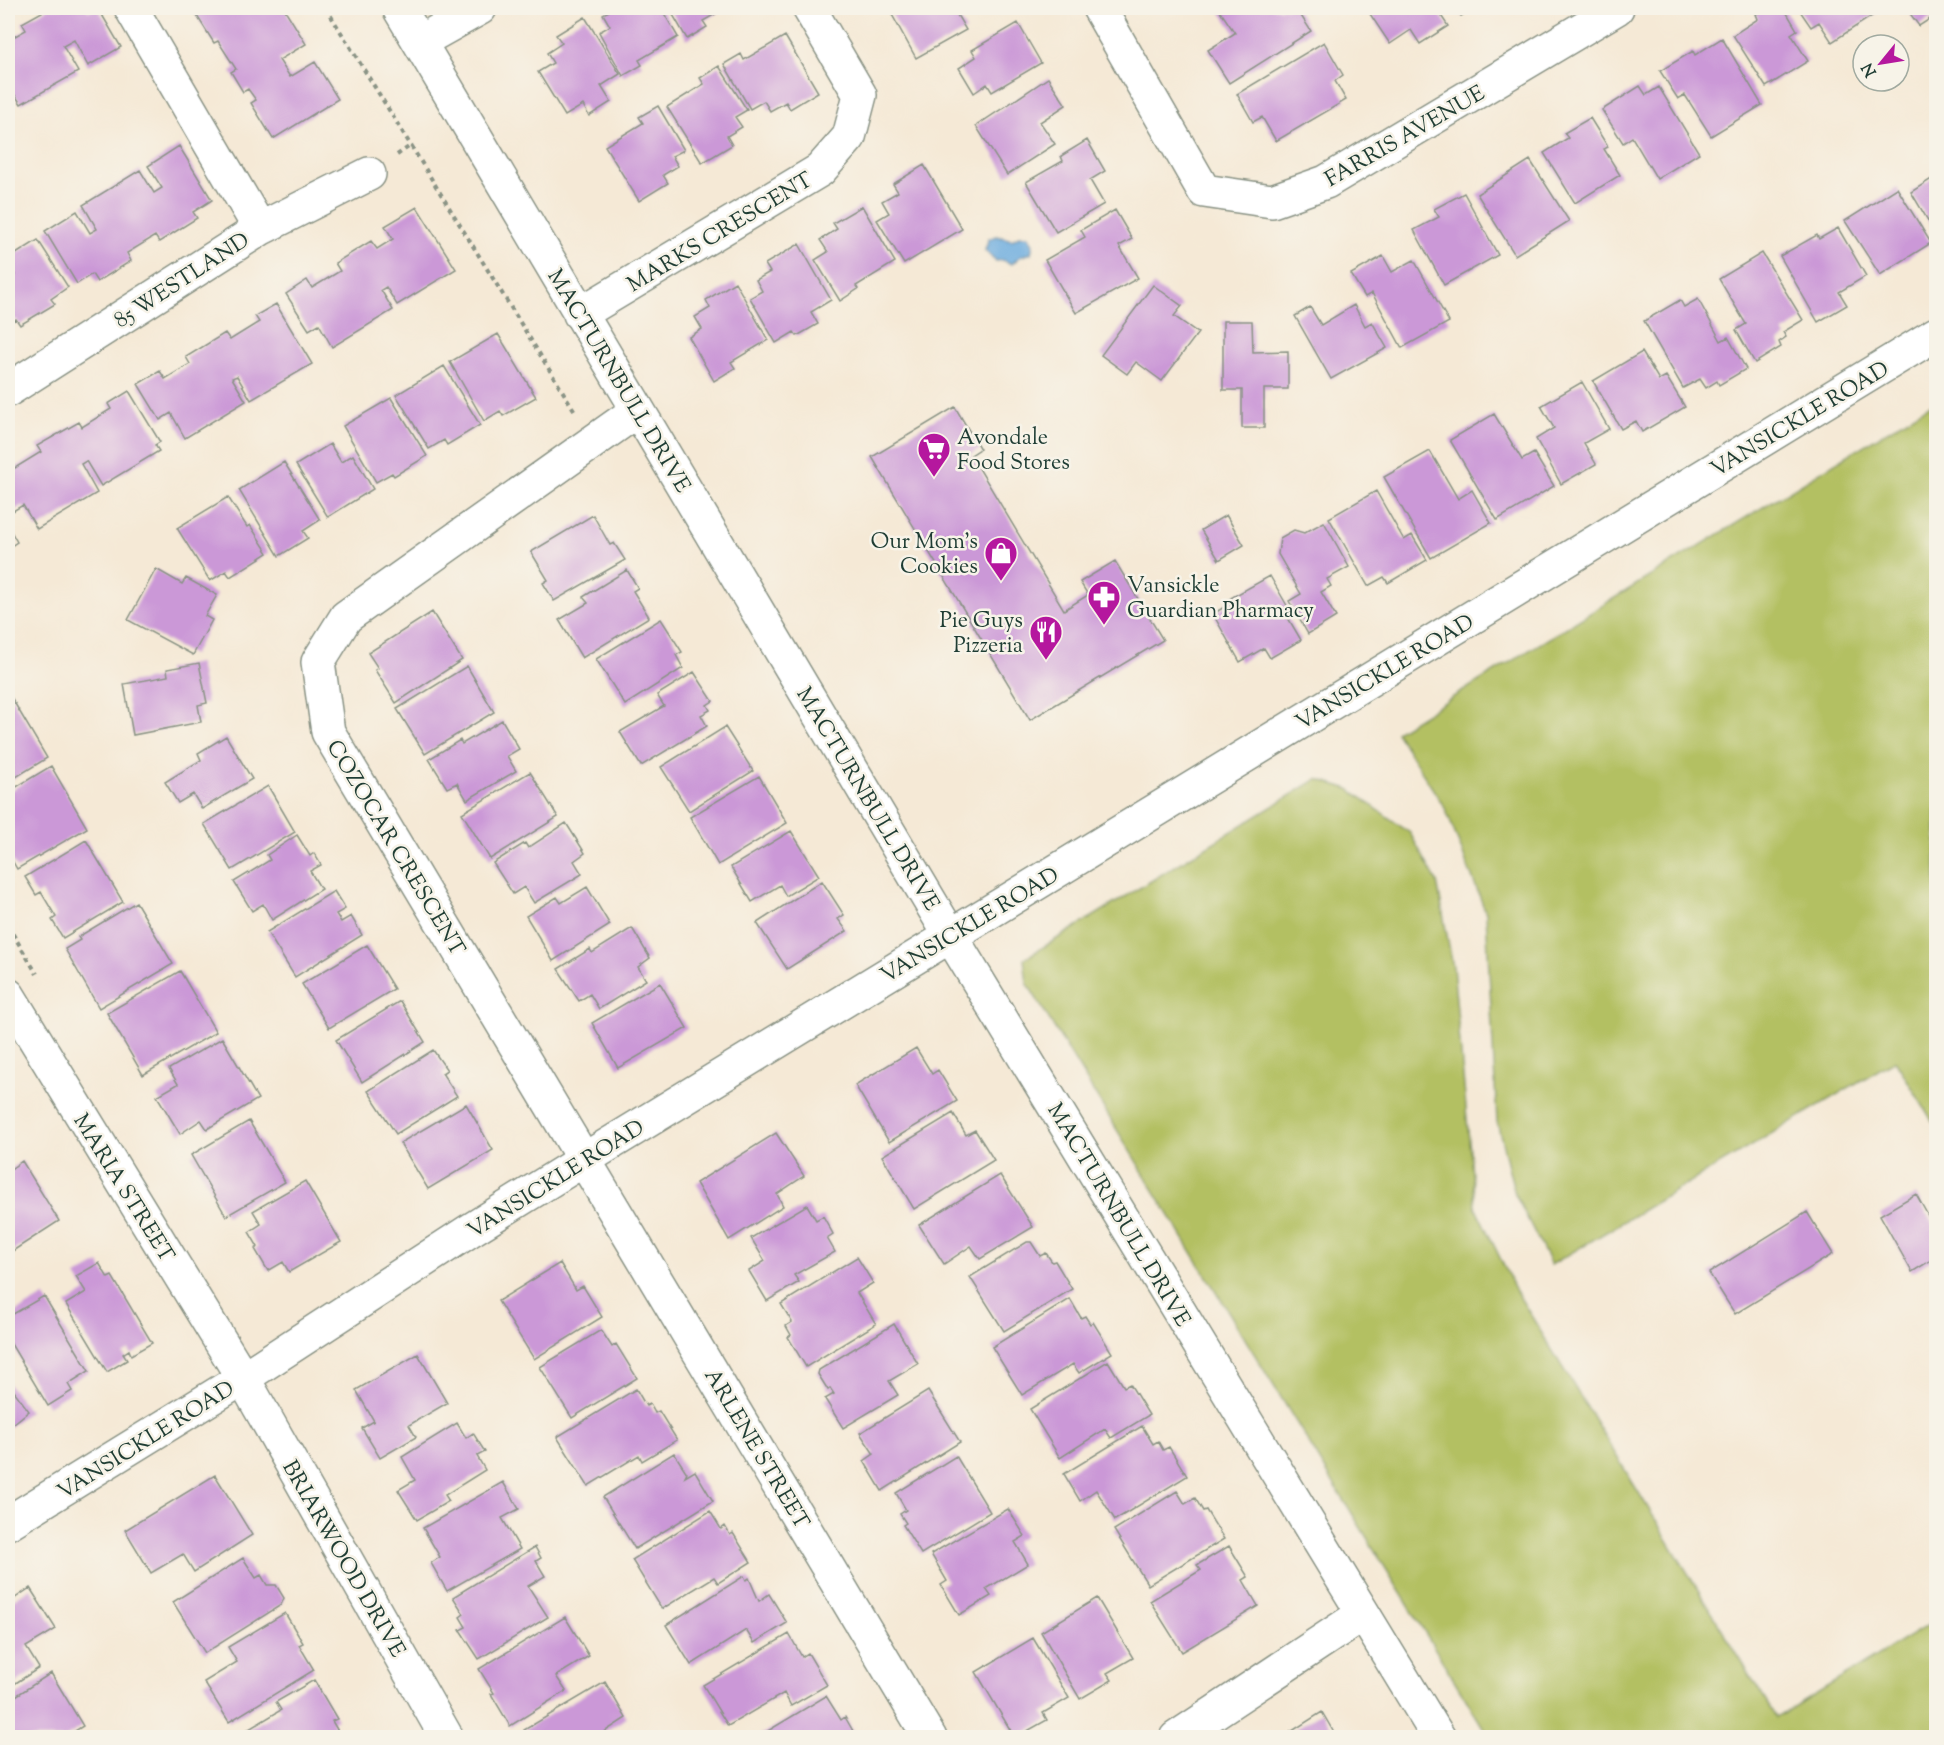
<svg xmlns="http://www.w3.org/2000/svg" width="1944" height="1745" viewBox="0 0 1944 1745" font-family="'Sorts Mill Goudy',serif">
<rect width="100%" height="100%" fill="#f7f3e8"/>
<filter id="ink" filterUnits="userSpaceOnUse"><feTurbulence type="fractalNoise" baseFrequency=".0167" numOctaves="2"/><feDisplacementMap in="SourceGraphic" scale="12" xChannelSelector="R" yChannelSelector="G"/><feConvolveMatrix kernelMatrix="1 2 1 2 8 2 1 2 1" color-interpolation-filters="sRGB"/></filter>
<filter id="wash" filterUnits="userSpaceOnUse"><feTurbulence type="fractalNoise" baseFrequency=".008" numOctaves="4" result="noise"/><feDisplacementMap in="SourceGraphic" scale="24" xChannelSelector="R" yChannelSelector="G"/><feGaussianBlur stdDeviation="1.35" result="paint"/><feColorMatrix in="noise" values="0 0 0 0 0 0 0 0 0 0 0 0 0 0 0 0 0 1.4 0 .05"/><feComposite in="paint" operator="in"/></filter>
<g filter="url(#wash)">
<rect width="100%" height="100%" fill="#f5e9d6"/>
<path fill="#b3c062" stroke="#697e4b" stroke-width="1.5" d="M1936,401V1127L1895,1060L1551,1265L1515,1194L1497,1122L1486,913L1445,808L1396,732Z
M1317,779L1349,789L1410,833L1437,882L1453,967L1475,1206L1516,1291L1776,1718L1936,1620V1737H1489L1027,983L1024,959Z"/>
<path fill="#6cacdf" stroke="#46748a" stroke-width="1.5" d="M997,236L1012,240L1019,236H1028L1033,244L1031,253L1021,256L1012,264L1002,260L996,261L985,250L989,239Z"/>
<g id="blocks">
<path fill="#cb98d7" d="M49,8H86L88,11L98,8L121,47L88,66L74,40L63,46L78,72L21,104L13,92L8,95V40L26,30L22,23Z
M192,8H284L306,44L279,60L290,77L315,62L338,99L273,139L251,103L256,100L248,89L243,92L231,72L236,69L218,41L214,43Z
M607,8H661L678,37L639,60L642,65L623,76L599,32L610,26L603,14L609,11Z
M669,8H726L703,21L707,27L687,39Z
M896,8H953L966,30L916,58L890,11Z
M1218,8H1296L1311,31L1229,83L1208,50L1235,33Z
M1366,8H1436L1448,26L1420,44L1411,30L1390,44Z
M1455,8H1475L1461,16Z
M1767,8H1784L1797,30L1791,34L1808,61L1766,87L1733,35L1758,19L1756,14Z
M1798,8H1875L1878,12L1832,42L1819,22L1811,27Z
M1906,8H1936V15L1919,26Z
M585,17L620,74L601,86L611,102L589,116L583,105L565,116L538,72L553,63L547,53L562,43L556,35Z
M1018,23L1041,63L992,92L987,84L974,93L959,68L976,57L972,50Z
M785,36L818,92L790,109L786,102L770,111L764,101L750,109L724,64L741,54L744,60Z
M1722,38L1762,105L1711,136L1685,95L1678,99L1660,71L1693,51L1695,55Z
M1324,42L1343,75L1335,81L1346,100L1276,141L1262,117L1253,122L1237,94Z
M719,66L747,110L735,117L742,127L727,136L732,145L702,163L667,107L704,84L700,78Z
M1048,78L1066,105L1040,122L1055,144L1007,175L976,126Z
M1640,86L1646,95L1659,87L1699,153L1657,179L1632,137L1623,143L1602,110Z
M658,106L684,150L672,156L678,166L663,175L668,183L639,201L605,146L643,123L639,117Z
M1590,118L1608,147L1604,149L1620,175L1575,203L1544,153L1568,138L1564,133Z
M1087,140L1105,171L1090,180L1104,204L1056,232L1026,182L1063,161L1061,156Z
M179,146L212,200L193,212L197,218L159,242L155,236L127,253L131,261L97,282L92,274L77,284L45,231L77,211L90,233L97,229L83,205L140,170L154,193L162,188L148,166Z
M1530,160L1569,221L1515,255L1477,194Z
M924,165L962,229L904,264L877,220L889,213L882,201L898,192L893,184Z
M1936,176V234L1911,192Z
M1897,188L1931,243L1880,275L1845,221Z
M1464,193L1498,255L1444,285L1414,230L1439,217L1434,209Z
M862,206L895,262L856,286L858,289L840,301L815,260L828,252L820,240L837,229L833,223Z
M417,207L456,269L397,305L386,287L381,290L393,310L332,347L319,324L309,330L286,294L307,280L312,288L340,271L335,263L371,241L377,249L393,239L385,226Z
M1115,210L1132,239L1119,246L1138,278L1076,313L1045,260L1085,237L1081,230Z
M1838,228L1866,276L1839,292L1847,305L1818,322L1780,256L1817,235L1819,239Z
M38,240L68,287L51,299L55,304L20,325L16,319L8,324V280L15,275L8,264V259Z
M799,244L831,300L811,312L818,324L797,336L794,332L776,343L750,298L762,291L756,280L770,272L765,264Z
M1762,253L1803,320L1783,332L1786,337L1779,342L1781,347L1755,363L1736,330L1746,324L1719,279Z
M1383,256L1392,272L1414,260L1449,322L1402,348L1372,293L1365,297L1351,274Z
M735,282L768,340L731,362L735,368L714,381L689,337L702,329L695,317L710,308L706,300Z
M1153,285L1182,306L1174,316L1198,333L1162,381L1136,362L1127,374L1101,355Z
M1698,299L1721,341L1728,337L1746,369L1719,385L1717,381L1706,388L1700,379L1683,388L1644,321L1680,300L1684,307Z
M276,304L312,364L251,400L237,376L232,378L246,401L185,438L171,413L160,420L138,384L160,371L165,379L190,364L186,357L225,333L230,340L259,322L255,316Z
M1354,305L1365,326L1372,322L1387,348L1331,379L1295,316L1310,307L1321,325Z
M1223,321H1252L1253,352L1288,351V389H1264V428H1242V390H1223Z
M498,334L536,397L503,416L500,411L484,421L450,362Z
M1642,352L1659,380L1666,376L1685,407L1642,432L1636,421L1621,429L1593,381Z
M444,366L480,425L447,445L444,440L429,449L396,395Z
M1582,382L1609,429L1584,443L1596,464L1561,484L1536,439L1554,428L1541,406Z
M129,391L160,442L155,445L159,451L101,486L86,461L81,464L97,493L37,529L23,505L13,511L8,502V464L11,462L15,468L41,452L37,446L79,422L82,427L111,409L108,404Z
M391,398L427,456L394,476L392,473L376,482L343,426Z
M955,407L980,449L971,455L1064,610L1088,595L1080,582L1115,561L1163,640L1030,720L872,457Z
M1494,414L1522,460L1534,453L1554,486L1497,520L1450,440Z
M330,444L341,462L353,455L373,489L328,517L296,465Z
M1430,451L1458,499L1472,490L1491,523L1431,558L1384,477Z
M284,462L320,520L303,531L308,538L279,556L239,490Z
M1376,491L1404,540L1412,535L1427,560L1388,583L1384,577L1368,586L1329,518Z
M228,497L247,527L250,525L268,553L230,577L226,571L210,581L177,528Z
M593,515L610,545L614,543L625,560L554,601L543,583L548,580L531,552Z
M1226,515L1244,545L1219,560L1201,530Z
M1324,522L1349,567L1327,579L1331,586L1321,592L1336,617L1308,634L1289,601L1301,594L1278,554L1280,538L1294,530L1304,533Z
M8,526L17,542L8,548Z
M156,569L182,584L186,578L217,595L205,616L212,620L193,655L128,620Z
M627,570L638,588L633,591L649,617L582,658L559,620L588,603L583,597Z
M1270,576L1289,609L1284,611L1301,640L1270,658L1264,648L1240,662L1213,614L1229,604L1227,600Z
M432,612L462,660L396,703L375,670L378,668L368,653Z
M661,619L682,652L676,655L683,668L625,705L596,659Z
M199,663L207,703L198,705L201,722L133,735L124,684L168,676L167,669Z
M467,666L494,712L425,754L397,709Z
M694,672L713,701L707,705L710,710L701,715L707,726L641,766L620,732L664,706L657,695Z
M11,697L47,758L8,782V699Z
M502,720L519,749L507,756L516,771L467,800L457,783L447,788L429,759L460,740L462,744Z
M725,727L753,771L689,811L661,767Z
M226,736L252,779L202,809L193,794L178,803L165,782L201,760L198,753Z
M51,766L87,828L17,869L8,853V792Z
M530,772L558,817L490,859L462,813Z
M759,776L787,823L718,865L690,817Z
M268,786L295,832L232,870L204,824Z
M566,823L585,853L574,861L582,874L534,903L524,887L513,894L493,863L525,843L528,848Z
M791,831L819,876L786,896L780,885L752,902L731,867Z
M297,835L310,856L314,853L321,865L310,871L321,889L272,920L263,904L252,911L234,882L270,860L267,855Z
M86,840L123,902L63,938L52,920L56,917L41,892L36,895L25,877Z
M822,881L844,915L838,919L847,931L787,969L757,923Z
M587,887L610,925L553,961L526,916L557,897L561,903Z
M334,891L345,909L336,914L341,922L351,916L362,935L295,977L267,932Z
M136,902L173,964L99,1008L65,949L80,940L78,937Z
M632,928L650,958L638,967L646,980L599,1009L590,994L579,1001L558,969L590,949L592,953Z
M367,945L394,989L329,1028L302,984Z
M180,971L216,1032L143,1075L107,1013Z
M660,983L687,1028L618,1068L592,1023Z
M400,1001L425,1042L362,1082L336,1040Z
M222,1038L258,1099L207,1129L201,1120L180,1134L157,1096L178,1084L169,1069Z
M916,1048L932,1074L938,1070L957,1101L889,1142L855,1085Z
M433,1050L447,1070L442,1073L457,1096L396,1134L368,1091Z
M466,1104L493,1150L428,1189L400,1143Z
M953,1113L966,1135L975,1130L994,1160L914,1209L882,1156Z
M249,1121L285,1182L226,1216L191,1155Z
M776,1133L804,1176L777,1194L783,1206L729,1240L696,1183Z
M22,1161L59,1221L8,1254V1171Z
M1000,1175L1033,1227L980,1259L971,1246L944,1264L919,1225Z
M305,1181L341,1242L289,1272L283,1262L268,1271L255,1249L258,1247L249,1232L261,1224L253,1211Z
M1916,1194L1936,1230V1257L1912,1272L1880,1215Z
M807,1205L816,1220L823,1216L833,1234L827,1238L835,1252L794,1275L799,1282L767,1301L749,1271L765,1261L751,1238Z
M1807,1212L1833,1254L1735,1314L1709,1273Z
M1027,1242H1031L1040,1256L1046,1253L1052,1262L1055,1261L1072,1289L1004,1331L970,1277Z
M857,1257L873,1283L857,1293L876,1324L806,1367L788,1337L791,1335L786,1326L792,1322L781,1304Z
M99,1263L108,1278L112,1276L152,1343L131,1355L129,1350L123,1354L127,1360L107,1372L66,1304L86,1292L76,1276Z
M560,1263L576,1290L583,1286L602,1317L534,1359L498,1301Z
M44,1296L89,1371L68,1384L72,1391L48,1406L8,1339V1317Z
M1070,1299L1081,1318L1085,1316L1090,1324L1093,1322L1112,1353L1079,1373L1073,1364L1022,1395L992,1347Z
M894,1324L918,1364L889,1381L898,1395L843,1428L825,1399L834,1394L830,1388L828,1390L818,1374L819,1370Z
M601,1330L612,1347L616,1344L637,1378L572,1418L540,1367Z
M418,1354L447,1403L409,1425L416,1437L380,1458L362,1428L374,1421L356,1390Z
M1108,1361L1124,1387L1130,1384L1149,1415L1111,1438L1105,1429L1060,1458L1030,1409Z
M8,1383L29,1411L8,1428Z
M636,1389L646,1406L650,1404L655,1413L659,1411L677,1440L642,1461L639,1455L588,1486L557,1437Z
M928,1391L960,1442L882,1491L864,1461L874,1454L860,1433Z
M457,1423L466,1438L473,1433L485,1452L477,1456L485,1470L445,1495L449,1501L417,1520L398,1490L415,1480L402,1457Z
M1142,1426L1153,1444L1158,1441L1163,1450L1169,1447L1187,1476L1115,1520L1096,1490L1080,1501L1064,1474Z
M674,1453L687,1473L685,1477L695,1471L713,1501L635,1549L603,1497Z
M956,1456L990,1512L921,1554L903,1525L906,1523L900,1514L906,1510L896,1493Z
M215,1475L252,1535L194,1572L183,1554L151,1573L125,1530Z
M503,1482L519,1509L502,1518L520,1549L447,1591L431,1563L440,1557L423,1528Z
M1177,1491L1185,1504L1195,1498L1203,1511L1206,1510L1224,1539L1148,1585L1114,1530Z
M1008,1509L1025,1536L1015,1542L1028,1564L986,1589L991,1596L959,1615L941,1585L947,1581L931,1554Z
M710,1511L721,1529L725,1526L730,1535L733,1533L751,1562L718,1583L714,1577L662,1609L632,1560Z
M1229,1546L1248,1577L1243,1580L1258,1606L1182,1652L1150,1601L1201,1570L1197,1565Z
M535,1547L541,1558L536,1561L545,1576L528,1586L548,1617L479,1659L460,1630L466,1627L460,1617L464,1614L453,1597Z
M243,1558L256,1578L261,1575L267,1585H276L284,1598L281,1605L205,1653L173,1602Z
M744,1576L746,1580L749,1578L759,1601L769,1594L787,1623L754,1643L746,1630L691,1665L666,1625Z
M30,1588L56,1629L26,1647L39,1668L8,1688V1603Z
M1097,1598L1133,1658L1107,1673L1112,1680L1080,1699L1041,1632Z
M285,1613L303,1643L299,1645L314,1670L229,1722L204,1682L237,1662L228,1647Z
M565,1617L589,1656L556,1676L566,1691L510,1726L491,1694L494,1693L479,1669Z
M789,1634L802,1657L808,1653L827,1685L791,1706L784,1693L728,1726L703,1685Z
M1033,1638L1069,1698L1043,1713L1047,1720L1015,1738L976,1672Z
M51,1673L83,1726L64,1738H8V1701Z
M314,1680L337,1719L332,1721L342,1738H234L281,1710L276,1702Z
M605,1682L626,1718L595,1738H528L524,1730Z
M826,1696L841,1720L845,1717L857,1738H756Z
M1322,1712L1337,1738H1281Z"/>
</g>
</g>
<g filter="url(#ink)">
<use href="#blocks" fill-opacity="0" stroke="#8a9385" stroke-width="1.5"/>
<g fill="none" stroke-linecap="round" stroke-linejoin="round">
<g stroke="#8a9385" stroke-width="36">
<path id="minor" d="M131,8L260,229
M399,8L950,935L1439,1738
M1099,8L1204,191L1272,201L1326,182L1617,8
M421,41L480,8
M580,314L820,170L849,137L860,95L809,8
M8,390L260,229L369,174
M638,410L346,617L318,662L328,732L930,1738
M8,995L243,1378L447,1738
M8,1523L243,1378L469,1231L585,1159L1936,334
M1176,1738L1363,1614"/>
</g>
<path stroke="#8a9385" stroke-width="4" stroke-dasharray="4.5 4.5" stroke-linecap="butt" d="M326,8L576,413
M397,155L410,146
M8,926L37,974"/>
<use href="#minor" stroke="#fff" stroke-width="33"/>
</g>
</g>
<defs>
<g id="supermarket-pin" transform="scale(1.725)"><path d="M0 17L-7.5 6A9.5 9.5 0 1 1 7.5 6Z" fill="#b5179e" stroke="#f7f3e8"/><path d="M-6-5.5h2.5l.6 2H6L4.5 2H-2.5L-4.4-4H-6ZM-1.5 3.2a1.3 1.3 0 1 0 .1 0ZM3 3.2a1.3 1.3 0 1 0 .1 0Z" fill="#fff"/></g>
<g id="shop-pin" transform="scale(1.725)"><path d="M0 17L-7.5 6A9.5 9.5 0 1 1 7.5 6Z" fill="#b5179e" stroke="#f7f3e8"/><path d="M-5-2.5h2.3a2.7 3.5 0 0 1 5.4 0H5L5.5 6h-11ZM-1.5-2.5h3a1.5 2.3 0 0 0-3 0Z" fill="#fff"/></g>
<g id="pharmacy-pin" transform="scale(1.725)"><path d="M0 17L-7.5 6A9.5 9.5 0 1 1 7.5 6Z" fill="#b5179e" stroke="#f7f3e8"/><path d="M-2-6h4v4h4v4h-4v4h-4v-4h-4v-4h4Z" fill="#fff"/></g>
<g id="restaurant-pin" transform="scale(1.725)"><path d="M0 17L-7.5 6A9.5 9.5 0 1 1 7.5 6Z" fill="#b5179e" stroke="#f7f3e8"/><path d="M-5-6h1v4h1v-4h1v4h1v-4h1v5L-1.5 .5V6h-2V.5L-5-1ZM5-6V6H3V1.5H1.5Q1.5-4 5-6Z" fill="#fff"/></g>
</defs>
<g fill-rule="evenodd">
<use href="#supermarket-pin" x="934" y="449"/>
<use href="#shop-pin" x="1001" y="553"/>
<use href="#pharmacy-pin" x="1104" y="597"/>
<use href="#restaurant-pin" x="1046" y="632"/>
</g>
<g text-anchor="middle" stroke-width="5" stroke-linejoin="round" paint-order="stroke">
<g font-size="22" fill="#1f3d34" stroke="#f7f3e8">
<text transform="translate(1404 135) rotate(-30)" y="8">FARRIS AVENUE</text>
<text transform="translate(719 231) rotate(-31)" y="8">MARKS CRESCENT</text>
<text transform="translate(181 279) rotate(-33)" y="8">85 WESTLAND</text>
<text transform="translate(620 380) rotate(59)" y="8">MACTURNBULL DRIVE</text>
<text transform="translate(1799 418) rotate(-31)" y="8">VANSICKLE ROAD</text>
<text transform="translate(1384 671) rotate(-31)" y="8">VANSICKLE ROAD</text>
<text transform="translate(869 798) rotate(59)" y="8">MACTURNBULL DRIVE</text>
<text transform="translate(397 847) rotate(59)" y="8">COZOCAR CRESCENT</text>
<text transform="translate(969 924) rotate(-31)" y="8">VANSICKLE ROAD</text>
<text transform="translate(555 1178) rotate(-32)" y="8">VANSICKLE ROAD</text>
<text transform="translate(125 1187) rotate(58)" y="8">MARIA STREET</text>
<text transform="translate(1120 1214) rotate(59)" y="8">MACTURNBULL DRIVE</text>
<text transform="translate(145 1439) rotate(-32)" y="8">VANSICKLE ROAD</text>
<text transform="translate(758 1448) rotate(59)" y="8">ARLENE STREET</text>
<text transform="translate(345 1558) rotate(60)" y="8">BRIARWOOD DRIVE</text>
</g>
<g font-size="22" fill="#1f3d34" stroke="#f7f3e8" text-anchor="start">
<text x="957" y="444">Avondale<tspan x="957" dy="25">Food Stores</tspan></text>
<text x="978" y="548" text-anchor="end">Our Mom's<tspan x="978" dy="25">Cookies</tspan></text>
<text x="1127" y="592">Vansickle<tspan x="1127" dy="25">Guardian Pharmacy</tspan></text>
<text x="1023" y="627" text-anchor="end">Pie Guys<tspan x="1023" dy="25">Pizzeria</tspan></text>
</g>
</g>
<rect width="1944" height="1745" fill="none" stroke="#f7f3e8" stroke-width="30"/>
<g transform="translate(1881 63) rotate(240)"><circle r="28" fill="#f7f3e8" stroke="#a1aaa0" stroke-width="1.5"/>
<path d="M0-4.5L10 22L0 15L-10 22Z" fill="#b5179e"/>
<text y="-9" font-size="16" font-weight="bold" text-anchor="middle" fill="#1f3d34">N</text>
</g>
</svg>
